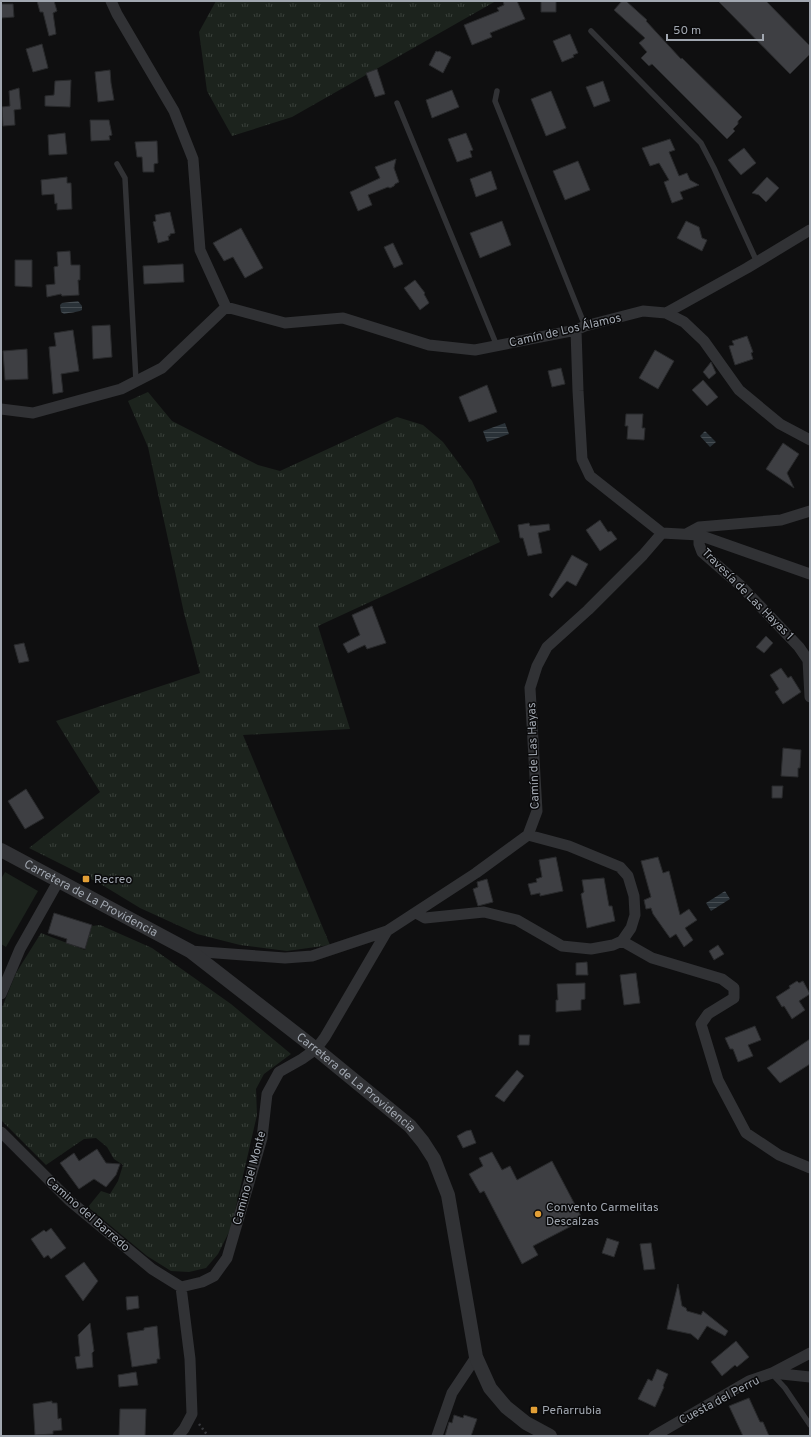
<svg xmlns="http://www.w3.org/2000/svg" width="811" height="1437" viewBox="0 0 811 1437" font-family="Overpass,sans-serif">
<defs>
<pattern id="grass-tufts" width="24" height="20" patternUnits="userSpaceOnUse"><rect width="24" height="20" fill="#1c231d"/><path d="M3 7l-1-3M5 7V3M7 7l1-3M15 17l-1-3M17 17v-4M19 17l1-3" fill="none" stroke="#3a403b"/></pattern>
<pattern id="water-rules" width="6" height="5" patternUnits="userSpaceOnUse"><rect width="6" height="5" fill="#2a3238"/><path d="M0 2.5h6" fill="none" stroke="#464d52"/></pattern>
</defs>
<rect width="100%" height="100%" fill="#0f0f10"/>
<path fill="url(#grass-tufts)" d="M216,1H496L292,117L232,136L207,91L199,32Z
M148,392L172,421L258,465L280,471L397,417L423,425L443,442L472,481L500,542L318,626L350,729L243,735L330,945L287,951L240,945L197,934L140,908L99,883L29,848L100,792L56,721L200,673L184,613L148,447L128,401Z
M100,925L152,948L231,1004L291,1054L264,1074L256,1089L257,1115L231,1228L218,1254L206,1268L189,1272L171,1271L147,1256L88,1207L101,1191L110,1194L118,1181L123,1165L114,1159L107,1147L96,1138L84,1139L46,1165L1,1120V1010L16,973L41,933L85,950L92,926Z"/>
<path fill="#1c231d" d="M5,872L38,891L6,947L1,944V879Z"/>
<path fill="url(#water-rules)" d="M78,301L82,306V310C76,313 70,312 64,314L61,312L60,305L62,303Z
M505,423L509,434L487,442L483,431Z
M705,431L716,442L710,447L700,436Z
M725,891L730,899L711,911L706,903Z"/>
<path fill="#3e3f43" stroke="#292a2c" d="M37,1H54L57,11L53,13L56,34L49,36L43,12H40Z
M503,1H517L525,19L490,33L492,37L472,45L464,25L499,11L497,8L504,5Z
M541,1H556V12H541Z
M622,1H626L647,20L646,21L681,59L682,58L742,117L738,121V124L733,129L735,131L727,139L652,64L649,66L641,58L647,52L639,43L645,38L614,10Z
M718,1H766L810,46V54L790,74Z
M1,4H13L14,17L1,18Z
M570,34L578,53L573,55L574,57L562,62L553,41Z
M42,44L48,68L33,72L26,49Z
M436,51L438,52L439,51L451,57L443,73L429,65Z
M377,69L385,94L375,97L366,73Z
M110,70L111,83L114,100L98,102L95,72Z
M71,80L70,107L45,106V96L54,95L55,81Z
M603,81L610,101L594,107L586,87Z
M19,88L21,109L14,110L15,125L3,126L2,107L10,106L9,91Z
M452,90L459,107L432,118L426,100Z
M551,91L566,128L546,136L531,99Z
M90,120H109L112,135L109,136L110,140L91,141Z
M65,133L67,154L49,155L48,135Z
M466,133L473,150L470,151L472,157L457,162L448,139Z
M670,139L675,150L669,152L679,176L687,173L690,180L699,185L680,192L683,199L672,203L664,182L669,180L659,163L650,166L642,148Z
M157,141L158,163L154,164V172H143L142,157H137L135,142Z
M744,148L756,163L741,175L728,160Z
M396,159L394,168L399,182L395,184L394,186L390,188L388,187L368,195L372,205L358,211L350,192L380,178L375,167Z
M578,161L590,190L565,200L553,171Z
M491,171L497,189L476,197L470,179Z
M67,177V183H71L72,209L57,210V203L55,204L54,194L42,195L41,180Z
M767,177L779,188L766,202L759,195L752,193Z
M170,212L175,233L170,234V236H168L169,240L158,243L153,222L156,221L155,215Z
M502,221L511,245L480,258L470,233Z
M686,221L699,227L702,238L707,240L702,251L677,238Z
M241,228L263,268L245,278L233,257L224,261L213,243Z
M393,243L403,264L394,268L384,247Z
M70,251L71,265H80V280H78L79,295L62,296L61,294L47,297L46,285L55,284L54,267L58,266L57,252Z
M15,260H32V287L15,286Z
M183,264L184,282L144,284L143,266Z
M415,280L425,293L424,294L429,303L420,310L404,288Z
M110,325L112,357L93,359L92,326Z
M73,330L79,371L61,374L63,392L53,394L49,347L56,346L54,333Z
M747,336L753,352L751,353L753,359L735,365L729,346L734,345L732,341Z
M27,349L28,379L5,380L3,351Z
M655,350L674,361L658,389L639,378Z
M711,362L716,373L709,379L703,372Z
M561,368L565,384L552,387L548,371Z
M703,380L718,397L707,406L692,390Z
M487,385L497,412L469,422L459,397Z
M626,414H643L642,428H645L644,440L627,439L628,426H625Z
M783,443L799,454L787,473L794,488L766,469Z
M600,520L608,532L611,531L617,539L600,551L586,530Z
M529,523L530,526L549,524L550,530L538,533L542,553L528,556L523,538H520L518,525Z
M572,555L588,564L576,586L567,581L552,598L549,595Z
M372,606L386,643L367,649L365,645L348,653L343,644L360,635L352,615Z
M766,636L773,643L764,653L756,647Z
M24,643L29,661L19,663L14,645Z
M781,668L788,678L791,676L801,692L783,704L775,692L779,689L770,675Z
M783,748L801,750L800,768H798V777L781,776Z
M772,786H783L782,798H772Z
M26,789L44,818L25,829L8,801Z
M556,857L563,891L540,896V893L531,895L528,884L537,882L536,879L542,877L539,860Z
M658,857L663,873L669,871L680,915L689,909L697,920L685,928L693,940L684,947L676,934L670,938L653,914L651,908L646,909L644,900L651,897L641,861Z
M604,878L609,906H612L615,921L587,928L581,894L584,892L582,880Z
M487,879L493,902L478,906L473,889L478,887L477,882Z
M54,913L92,925L85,949L66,943L67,939L48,933Z
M718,945L724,954L714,960L709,951Z
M587,962L588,975H576V963Z
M636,973L640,1003L624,1005L620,975Z
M797,981L799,983L803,981L810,994L799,1001L805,1010L792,1019L784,1006L782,1007L776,997L790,988L789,986Z
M585,983V999L581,1000V1010L556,1012V1000H558L557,984Z
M755,1026L761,1040L748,1045L753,1056L738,1062L733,1049H730L725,1038Z
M519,1035H530L529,1045H519Z
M810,1039V1064L780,1083L767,1068Z
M517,1070L524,1076L504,1102L495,1096Z
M471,1130L476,1143L463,1148L457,1136L466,1131Z
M97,1149L106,1163L120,1164L116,1175L106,1187L94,1179L79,1189L60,1163L74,1153L79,1161Z
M492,1152L502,1170L510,1166L517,1180L552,1161L583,1220L533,1246L538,1255L522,1264L484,1191L480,1193L469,1174L483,1166L479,1158Z
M51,1228L66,1248L51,1259L48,1255L44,1258L31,1239L44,1230L46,1232Z
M607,1238L619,1242L614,1257L602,1253Z
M651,1243L655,1269L644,1270L640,1244Z
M84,1262L98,1281L83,1301L65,1276Z
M678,1284L682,1306L686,1308L687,1311L701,1315L703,1311L728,1331L725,1336L707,1326L698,1340L691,1334L667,1329Z
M138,1296L139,1308L127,1310L126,1297Z
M90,1323L94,1351L92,1353L93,1367L77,1369L75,1357L80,1356L78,1335Z
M157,1326L160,1359H157V1363L132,1367L127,1333L144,1330V1328Z
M736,1341L749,1357L737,1367L735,1365L722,1376L711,1362Z
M657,1369L668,1374L663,1386L664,1387L655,1407L638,1399L648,1379L652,1381Z
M136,1372L138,1385L119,1387L118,1375Z
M749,1398L760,1422H763L769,1436H743L729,1406Z
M52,1401V1403H57L58,1419L61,1418L62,1430L53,1431V1434L35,1435L33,1404Z
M120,1409H146L145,1436H119Z
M454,1415L463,1418L464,1415L477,1419L471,1436H445L449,1422L452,1423Z"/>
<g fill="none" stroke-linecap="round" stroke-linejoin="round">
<path stroke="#37383c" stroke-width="2.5" stroke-dasharray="2 3" stroke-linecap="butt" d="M199,1424L208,1436"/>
<path stroke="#313235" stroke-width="5.5" d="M591,31L701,143L714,168L757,262
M497,91L495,101L585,326
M397,103L497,346
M117,164L125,178L136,381
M773,1375L785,1388L810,1425"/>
<path stroke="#313235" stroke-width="11" d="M111,1L117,14L174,111L193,159L200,250L226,307
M666,313L684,322L704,341L739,390L780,424L810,440
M576,330L578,391L582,459L590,476L662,533
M1,409L33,413L121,389L162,368L226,307L285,323L343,318L429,345L475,350L576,330L585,326L643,311L666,313L747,268L810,230
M686,534L699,527L781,520L810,511
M699,535V544L702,552L741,586L799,647L808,660L810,697
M528,835L569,846L620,867L628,876L634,896L635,915L631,928L622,941
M416,913L425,918L484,912L517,920L562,946L591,949L613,945L622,941L652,958L722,979L734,988V998L708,1014L701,1024L718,1080L746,1133L779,1155L810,1168
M190,951L285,958L312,956L387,931L476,873L528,835L537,811L530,688L537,666L547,647L588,610L643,555L662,533L699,535L810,574
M1,994L20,949L59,880
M1,1132L70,1201L152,1269L181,1287
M772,1373L810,1353
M178,1436L184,1429L192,1414L190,1359L181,1287L202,1282L214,1276L227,1258L262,1138L267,1094L279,1072L302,1059L316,1049L325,1037L387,931
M437,1436L452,1393L476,1357
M654,1436L749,1381L772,1373L810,1377"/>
<path stroke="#313235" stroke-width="14" id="s1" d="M1,850L190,951L316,1049L410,1126L423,1142L434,1159L448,1195L476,1357L490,1388L506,1407L526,1423L550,1436"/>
</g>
<g fill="#e29f36" stroke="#0a0a0b" stroke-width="1.5">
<rect x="82" y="875" width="8" height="8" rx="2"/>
<circle cx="538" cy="1214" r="4"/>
<rect x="530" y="1406" width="8" height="8" rx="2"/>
</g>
<g text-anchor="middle" stroke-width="3" stroke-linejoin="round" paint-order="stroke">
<g font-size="12" fill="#a1a7b0" stroke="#0a0a0b">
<text transform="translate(565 330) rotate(-13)" y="4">Camín de Los Álamos</text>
<text transform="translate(748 594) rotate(45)" y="4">Travesía de Las Hayas 1</text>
<text transform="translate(533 756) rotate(-92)" y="4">Camín de Las Hayas</text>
<text dy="4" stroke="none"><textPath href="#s1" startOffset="102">Carretera de La Providencia</textPath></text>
<text dy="4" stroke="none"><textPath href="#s1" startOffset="426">Carretera de La Providencia</textPath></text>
<text transform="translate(249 1178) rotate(-75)" y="4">Camino del Monte</text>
<text transform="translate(88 1214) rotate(41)" y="4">Camino del Barredo</text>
<text transform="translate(719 1400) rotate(-28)" y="4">Cuesta del Perru</text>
</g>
<g font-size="12" fill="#a1a7b0" stroke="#0a0a0b" text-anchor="start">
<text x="94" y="883">Recreo</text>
<text x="546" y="1211">Convento Carmelitas<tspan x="546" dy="14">Descalzas</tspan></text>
<text x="542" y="1414">Peñarrubia</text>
</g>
</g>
<rect width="811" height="1437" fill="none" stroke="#a1a7b0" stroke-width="4"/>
<path d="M667 34v6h96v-6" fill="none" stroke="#a1a7b0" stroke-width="2"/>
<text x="673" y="34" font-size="12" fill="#a1a7b0" stroke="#0a0a0b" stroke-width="3" paint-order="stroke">50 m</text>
</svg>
